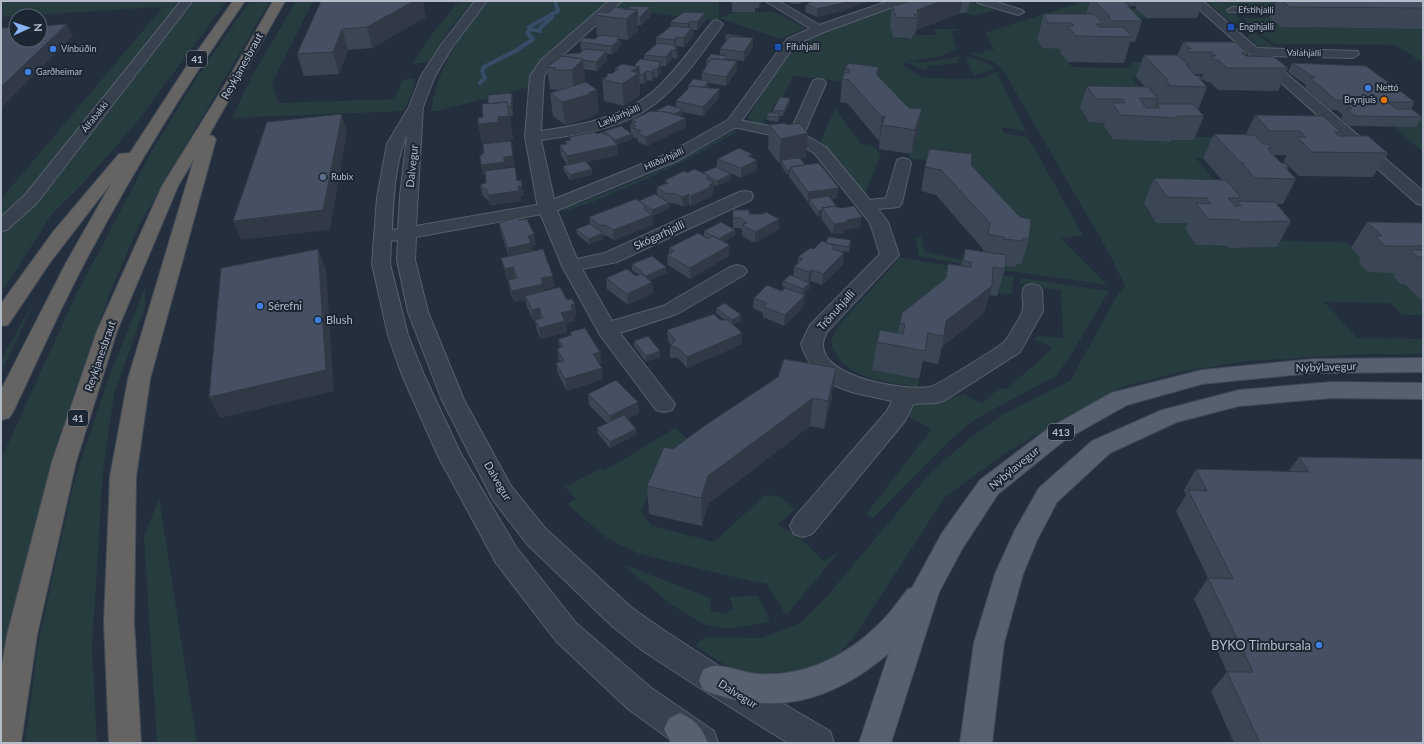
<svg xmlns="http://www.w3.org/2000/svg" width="1424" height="744" viewBox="0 0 1424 744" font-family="Lato,sans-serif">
<rect width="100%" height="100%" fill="#242f3e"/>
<path fill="#263c3f" d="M1,1H227L134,126L85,181L51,215L1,294V199L163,7L1,17Z
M250,1H270L139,225L110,292L74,395L36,526L1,684V459L75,297L152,151L197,77Z
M296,1H313L272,83L278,103L395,99L402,81L409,78L415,79L413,91L404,111L232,118L252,76Z
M459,1H475L451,27L429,62L412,64L432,34Z
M488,1H719V21L606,7L533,75L529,87L437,111H431C438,65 460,36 488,1Z
M906,1H969L996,10L973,16L966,13L965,10H968L965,4L901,38V39H912L911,35H937L934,29H959L958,31H951L957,50L937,57L907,61L921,63L959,57L957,63L928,66L926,70L920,69L905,61L904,66L923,78L979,79L996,72L1026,131L1002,127L1004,133L1027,137L1035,149L1083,236L1060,238L1107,285L994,269L952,164L909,158L918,133L905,132L899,126L873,85L796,76L793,77L780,102L777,100L763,124L754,122L747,118L790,49L798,50L803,43L798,42Z
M1084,1H1117L1124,9H1136L1150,19L1116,18L1040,46L1042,48L1065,49L1061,52L1072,67L1131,68L1133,62H1163L1169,77H1131L1157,108H1080L1089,122L1115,123L1140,141L1169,142L1168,140L1191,137H1236L1244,158H1196L1233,202L1144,204L1156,223H1195L1185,229L1196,245L1256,248L1255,246L1272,241L1346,242L1365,263L1404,273L1405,284L1423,302V315H1402L1390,303L1324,302L1358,338L1423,339V354H1366L1247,361L1180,372L1122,387L1010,450L945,497L852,640L831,661L798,676L757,679L730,668L695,646L705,637L761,638L800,623L830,593L931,472L970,438L1000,416L1070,381L1119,292L1125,286L1109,253L1003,70C992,57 979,61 969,52L984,53L983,50H994L985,33Z
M1206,1H1282L1285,7H1228L1237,15L1242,24L1241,25L1231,22Z
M737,12H774L806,28L781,39L719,18Z
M1244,18H1269L1281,27L1423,29V63L1396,45L1275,44L1250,27Z
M1251,30L1277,49H1261L1248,37L1249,31Z
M966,57L986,62L994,68L974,76Z
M835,109L862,145L870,144L881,154L865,194L820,143Z
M1406,118L1423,119V152L1393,126Z
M735,130L738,131C705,151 670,168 635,184C611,194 588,205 563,211L566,208C625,187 681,162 735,130Z
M915,237H921L925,252L970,262L969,265L919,256Z
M897,257L1014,277L1012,294L998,293L999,282L873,370L919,379L918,387C891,382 855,381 838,357C834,351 831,348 832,340C832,336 836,330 838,326L897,261Z
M1020,278L1109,291L1071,355L1056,376L977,418L950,440L873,518L866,514L932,429L908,417L912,403L946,399L964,394L982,404L999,388L1007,389L1053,348L1035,339L1038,336L1063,338L1061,290L1020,284Z
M145,288V307L114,394L103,471L92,649L97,743H25L38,644L73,485L109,377Z
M37,296L1,373V360Z
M675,428L692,443L661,465L641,511L652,526L714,542L765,495L779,496L795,509L778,525L798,536L823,561L839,552L786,615L766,583L750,581L640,554L608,539L567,504L576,499L565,487L601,468L604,471Z
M159,498L197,743H157L144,537Z
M622,564L710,598L711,611L725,614L733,609L730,597L758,596L770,622L729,629L706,625L673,606Z"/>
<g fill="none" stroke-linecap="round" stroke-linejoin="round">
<path stroke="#394c67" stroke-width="4" d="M530,29L540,31V28L552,17
M480,83L485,78L482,71L484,67L517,50L533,39L527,33L530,29L529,27L558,11L555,1"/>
<g stroke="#565f6c" stroke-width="2">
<path id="minor" d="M181,1H189L191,3L37,203L7,230L1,231V217L25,195Z
M609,1H622L551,66L544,76L541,131C582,125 623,118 655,90C677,70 694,44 713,21L717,20L723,24C701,55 676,92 643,112C613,130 576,135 541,140L556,208L577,259L605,253L739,192L745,191L751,192L753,196L751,200L617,262L582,269L612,321L663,306L730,267L737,265L744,267L747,271L744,275L677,314L620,333L675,404L672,410L664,412L656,410L600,335L562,266L538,208L525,137L530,76L541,60Z
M765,1H779L826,29L824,32H816Z
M976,1H994L1022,10L1024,12L1018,15L978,3Z
M1190,1H1203L1257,48L1358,51L1359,54L1353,58L1266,56L1423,191V205L1417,204Z
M1233,7L1302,8L1308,11L1302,14L1229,12L1227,10Z
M819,79L824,80L826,83L804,134L826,147L870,200L886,198L897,160L903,158L909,160L911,163L902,203L899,207L878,209L888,222L899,255L827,332C826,335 823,340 823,344C821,378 906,391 930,387C937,386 995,349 1003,343C1007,340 1022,315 1023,309C1024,301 1020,293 1025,286L1032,284L1039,286L1042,290L1043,311L1020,352L944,401L936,403L913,404L905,421L812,534L803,537L794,534L790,526L794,518L887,411L892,401C851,392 816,390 801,344L810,325L880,254L870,223L814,153L791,139L733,127L728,126L726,123L728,120L733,119L791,130L812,83L814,80Z"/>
</g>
<g stroke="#565f6c" stroke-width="2">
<path id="tertiary" d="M475,1H487L451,49L435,76L423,107L416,226L542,204L667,154L728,120L787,39L816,26L889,1H906L904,3L824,32L795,45L738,126L679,160L553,212L416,237L415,260L428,312L464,400L511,486L545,528L632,608L665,631L725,670L830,731L834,743H788L703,690L643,651L612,626L527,544L493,500L442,400L408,312L397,260L398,240L391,241L390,264L408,335L424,375L461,454L516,547L576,623L650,687L714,731L718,743H675L628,709L556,641L496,563L438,456L402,375L388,335L372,264L377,198L387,144L409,107L421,76L441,45ZM407,135L400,196L398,229L392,230C393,203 395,160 407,135Z"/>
</g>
<g stroke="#414a57" stroke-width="2">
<path id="primary" d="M1423,358V372L1313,373L1202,384L1127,405L1065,440L998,494L962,549L939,592L891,743H859L889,653C833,701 773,718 703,690L699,680L703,670C706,668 711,666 714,666C728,665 745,674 759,674C804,677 847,656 879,624C890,614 898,601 908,589L912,588L942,533L980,480L1049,428L1111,393L1202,370L1313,359Z
M1332,382L1423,383V399L1332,398L1239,406L1177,422L1110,453L1057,502L1037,540L1023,574L1004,643L992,743H960L974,643L995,574L1015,530L1039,488L1092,441L1162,410L1239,390Z
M680,713C695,719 702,728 708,743H671L664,729L669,718Z"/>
</g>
<g stroke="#434c59" stroke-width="2">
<path id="trunk" d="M233,1H245C186,85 133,171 85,262C59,311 37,362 13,412L9,418L1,420V390L66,263L112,182L51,261L8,325L1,326V304L8,294L53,232L119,154L130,153L188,64Z
M273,1H285L209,135L213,136L216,139L150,379L136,477L134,622L141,743H109L104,622L110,477L128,379L194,159L178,186L117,331L76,462L37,635L21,743H1V671L7,635L52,462L97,331L162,186L226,83Z"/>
</g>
<use href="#minor" fill="#38414e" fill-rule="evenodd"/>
<use href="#tertiary" fill="#38414e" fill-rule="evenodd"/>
<use href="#primary" fill="#56606e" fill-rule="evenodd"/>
<use href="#trunk" fill="#656462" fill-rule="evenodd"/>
</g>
<path fill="#3b4654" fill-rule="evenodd" d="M321,1L426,17L372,48L348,50L339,74L304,76L297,54Z
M732,1H761L760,5L759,8H755V12H732Z
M786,1H806L800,4H793L786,2Z
M808,1H867L842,11L817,17L805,12L806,4H808Z
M909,1H970L968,10H967L966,13H960L916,30L915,35H913L912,39L893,37L890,25L892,5H899Z
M1090,1H1203L1197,18H1147L1136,9V6H1130L1129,8L1142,21L1135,42H1130L1124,63L1068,62L1060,52L1061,49L1042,48L1037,39L1044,14H1086Z
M1277,1H1423V29L1281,27L1269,18Z
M650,7L651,16L641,25H638V31L628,40L620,39L621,45L619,47V50L612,54H606L607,60L597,71L584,69L585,81L583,84L597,90L599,113L592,115L593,117L565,125L553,116L550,93L557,91V90L550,89L547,67L564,56L580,53L583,51L581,50L580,42L595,39L599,36H597L595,15L608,13L624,9Z
M705,21L697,30H692L693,36L684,47L676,46V47H677L678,56L676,59L673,58L666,66H661V71L657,78L655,77L652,81L647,80L644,84L640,83V95L624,106L604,101L602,79L615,72V68L634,66L644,60V55L656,44V38L671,26L670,22Z
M741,36V37L753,38V47L744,61L727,59V60L737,70L726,86L709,83V86L707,87L719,98L703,116L683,112V114L680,116L686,127L647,146L638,142V139L633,137V135L632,134L633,139L617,144L618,155L585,162L592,169V175L570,180L564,171L563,166L567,165L561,155L560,145L566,144L565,141L570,140L569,137L597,134H604V131L631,133L630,124L632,123V120L655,111L676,107V101L688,89V86L702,80V73L707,65H706V61L720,55V49L726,41L725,37Z
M1183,42L1248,53L1246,56L1288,68L1278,91L1218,90L1210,82H1206L1203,79L1202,81L1207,87L1198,110H1197L1204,116L1194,140H1170V142L1113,139L1104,126L1105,123L1089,122L1080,108L1087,86L1145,87L1136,77L1144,55L1177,56ZM1194,74H1203L1202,78L1196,76ZM1157,101H1158L1157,103L1158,104H1157L1156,108H1155Z
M1292,63L1415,102L1411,109L1422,117L1416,127L1350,126L1341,118L1343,115L1337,110H1331L1305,87L1306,85L1288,72Z
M879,67L878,76L918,133L911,154L879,149L880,140L879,141L847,103L840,102L842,79L845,69Z
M512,93L513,103V116H510L513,140L503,141V142L515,165L506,167V168L517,181L524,196H520L521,201L490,205L489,201L483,196L480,185L486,183L485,174L483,175L484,153L478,124L483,117L488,104Z
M790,98V103L783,116H780V119L778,122L767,120V116L773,113V110Z
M1255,115L1341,132L1339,136L1388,153L1373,177L1299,176L1284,161L1287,155H1274L1281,163L1289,167L1287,170L1296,179L1283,204H1276L1291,221L1277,247L1229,248L1227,246L1196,245L1185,229L1188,223H1156L1144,203L1154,178L1222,180L1203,158L1214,134H1246Z
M769,125H787L806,157L800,158L805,165L837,198L831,199L837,207L860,227L845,230L844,233L832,234L821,218L822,216H817L809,204V202H808L789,177V175H787L781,165V163H779L768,149Z
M752,158L757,160L756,170L741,178L730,173L731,180L717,186L714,185V192L712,194V196L691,206L689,204L683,207L677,204L669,203L670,208L653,216L652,215L653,225L614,240L607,236L603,235V239L589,244L577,234L576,229L590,224L589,217L657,195V187L666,184L665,180L687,173H702L717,167V159Z
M971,165L1029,239L1021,265L1016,264L1015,267L1005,266V269L997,296L989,295L984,313L942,347L938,364L923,361L919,379L872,370L877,342L898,333L902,313L945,280L948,264L961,266L965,249L983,252V249L936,195L921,191L925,167Z
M733,210L749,214L779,229L755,243L742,236V230L741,228H733Z
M519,220L536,245L532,246L533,251L555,287L544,289V291L567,300L575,304L576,315L574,316L575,321L566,323L567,332L541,339L537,331L535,321H534L527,307L525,300L514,302L510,291L508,280L515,279V278L507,280L504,268L501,258L509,256L501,233L499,223Z
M1367,222L1423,223V301H1422L1405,284H1400L1393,276L1395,273L1368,272L1359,263L1361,259L1351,248Z
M735,230V235L723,242L729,256L690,279L668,265L667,255L669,254V248L704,236V231Z
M851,240L849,252L838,251L843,264L822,285L811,281L809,282L810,288L803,295L804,306L784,326L763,317V313L753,308L754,298L782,291H793L782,286L783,281L793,276L794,267L798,263V257L826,243Z
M632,264L667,273L650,280L652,282L653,293L628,305L607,289L606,278L636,276L639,275L632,270Z
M716,308L741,315V321L733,325L742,333V344L687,368L678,358H670V347L671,345L668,341L667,330L720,320H725L716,313Z
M570,332L602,363L599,364L602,368L603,379L567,391L558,374L556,363L560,362L559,360L557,349L560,348L558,339L571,335Z
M634,341L660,357L646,362L634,346Z
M778,377L832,396L824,429L810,426L708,504L702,526L649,514L647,486L673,449Z
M588,394L638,402L639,413L628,419L636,429L637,434L610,448L598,434L597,428L607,423L589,405Z
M1299,457L1423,459V743H1234L1211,691L1227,672L1194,599L1208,578L1176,511L1186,495L1184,490L1196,469L1289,471Z"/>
<path fill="#303945" d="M414,1H423L426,17L372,48L367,27Z
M759,1H761L760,5L759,8Z
M800,1H806L800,4Z
M848,1H867L842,11L817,17V9Z
M942,1H962L960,13L916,30L918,14L917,10Z
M650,7L651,16L641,25L640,17Z
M637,10L638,31L628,40L626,19Z
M705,13V21L697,30V22Z
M690,21V30L688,32V24Z
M67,24L73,36L1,108V87Z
M692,28L693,36L684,47L683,38Z
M342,29L348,50L339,74L333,52Z
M620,37L621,45L619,47V50L612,54L611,46Z
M676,37V49L677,47L678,56L676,59L675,50H674V40Z
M753,38V47L744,61V52Z
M672,50L673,58L666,66V57Z
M606,51L607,60L597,71L596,62Z
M583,59L585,81L574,92L572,70Z
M737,61V70L726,86V77Z
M661,62V71L657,78V69Z
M639,67L640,95L624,106L622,84L631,71Z
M879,67L876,89V74Z
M654,69L655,77L652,81V72Z
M646,71L647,80L644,84L643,75Z
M709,81V86L704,93V88Z
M720,89L719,98L703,116V107Z
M597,90L599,113L592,115L593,117L565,125L562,102L588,93Z
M512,93L513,103V116L511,107Z
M790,98V103L783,116L784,111Z
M507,102L511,125L513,140L503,141V145L483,147L478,124L498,117Z
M683,109V114L672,121V116Z
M922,109L918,133L911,154L915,130Z
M342,114L347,132L330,230L241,240L233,221Z
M780,114V119L778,122V117Z
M885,116L882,125L880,140L879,141L882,117Z
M686,118V127L647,146L646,137Z
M808,133L806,157L782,163L781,160V163H779L781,139Z
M632,134L633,139L616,144L615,140Z
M617,145L618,155L568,166L567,156Z
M752,154V163L757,160L756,170L741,178V168L748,156Z
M513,156L515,165L506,167V172L483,175L481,165L504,157Z
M592,169V175L570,180V175Z
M787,170H790L789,175H787Z
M731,174V180L717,186V181Z
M714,182V192L712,194V196L691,206V196L708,188L709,185Z
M518,186H522L524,196H520L521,201L490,205L488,195Z
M839,188L837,198L811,202L809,199V202H808V192Z
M689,194V204L683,207L682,197Z
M669,203L670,208L653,216L652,210Z
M645,205V216L652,215L653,225L614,240L613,230L644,209Z
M822,210V216H817L818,211Z
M862,217L860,227L845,230L844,233L832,234L834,224L847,220Z
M779,219V229L755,243V232Z
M735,230V235L717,245V239Z
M603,233V239L589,244V239Z
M534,234L536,245L532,246L533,253L510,258L508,248L528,236Z
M730,245L729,256L690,279V268Z
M318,249L326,269L334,391L220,418L209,397Z
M844,253L843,264L822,285L823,274Z
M513,267L515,278L507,280L505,269Z
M666,267L667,273L647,281L646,276Z
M812,270L811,281L808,283L809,272Z
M553,276L555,287L544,289L545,295L525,296V300L514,302L512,291L541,278Z
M652,282L653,293L628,305L627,294Z
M810,283V288L803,295V289Z
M992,286L984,313L942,347L944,336L946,321Z
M805,295L804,306L784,326L785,315Z
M575,304L576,315L574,316L575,321L566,323L567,332L541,339L539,328L561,313L571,305Z
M539,308L541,319L534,321L532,310Z
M741,315V321L732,326V320Z
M742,333V344L687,368V357Z
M660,351V357L646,362V356Z
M600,352L602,363L595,365L593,354Z
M602,368L603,379L567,391L565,379Z
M836,368L832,396L824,429L828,401Z
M813,398L810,426L708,504L702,526L701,498L708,476Z
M638,402L639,413L611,428L610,416Z
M636,429L637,434L610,448V442Z"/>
<path fill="#455162" stroke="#303945" d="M321,1H414L367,27L342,29L333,52L297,54Z
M809,1H848L843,3L817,9L806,4L812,2Z
M909,1H942L917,10L918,14H914L916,18L896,17L892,5H899Z
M1095,1H1123L1125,3H1128L1130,5H1127L1142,21H1112L1108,17H1110Z
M1282,1H1423V8L1290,7Z
M632,6L650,7L640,17H638L637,10L624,9Z
M615,7L637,10L626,19L595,15L598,12L608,13Z
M684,12L705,13L697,22L690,21L688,24L670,22Z
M1044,14H1094L1103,24H1096L1099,27H1123L1132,37L1076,36L1068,26H1074L1072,23H1048Z
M67,24L1,87V28L16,27V40H40V26Z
M671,26L692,28L683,38L676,37L674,40L656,38Z
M727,34L741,36L740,37L730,36L728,37H725Z
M600,35L620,37L617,40L619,41L611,46L580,42L583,38L595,39Z
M730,36L753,38L744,52L720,49Z
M1183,42H1235L1248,53H1241L1246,56L1274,57L1288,68H1227L1219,60H1215L1211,56H1216L1212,52H1190L1187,49H1191Z
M658,43L676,45L674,47H677L675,50H672L666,57L644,55Z
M585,49L606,51L596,62L583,60V59L564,56L566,54L580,53Z
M711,54L727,56L724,60L716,59H711L710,61H706Z
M1144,55H1177L1189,65H1186L1196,76H1200L1203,78H1199L1207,87L1171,86L1166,80H1168Z
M562,56L583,59L572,70H554L556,68L547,67Z
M640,59L661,62L657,69H654L652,72L646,71L643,75L639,74V67L634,66Z
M711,59H716L737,61L726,77L702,73Z
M848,63L879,67L876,74L909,108L922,109L915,130L882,125L885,116L882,117L849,80L842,79L844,73H849V69H845Z
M1292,63L1366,66L1415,102H1387L1397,109H1411L1422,117L1355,116L1346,109H1352L1342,100H1336L1310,78H1315Z
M622,64L639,67L631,71L639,73L622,84L602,79L607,77V74L613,73L618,69L615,68Z
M693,79L709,81L704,87L691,86L690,87L688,86Z
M586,82L597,90L588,93L590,94L562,102L550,93Z
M691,86L720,89L703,107L676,101Z
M1087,86L1148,87L1158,99L1139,98L1146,108H1160L1157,104H1193L1204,116H1177L1179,118L1121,115L1112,103H1125L1123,99H1096Z
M512,93L511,107H508L507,102L488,104V95Z
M780,97L790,98L784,111L773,110Z
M507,102L509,116L498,117V122L478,124V118L483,117L482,104Z
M668,105L683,109L675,114L666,112L655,111Z
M651,111L666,112L686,118L646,137L637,133L641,131L633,128L636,126L630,124L636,122L632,120Z
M769,112L780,114L778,117L767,116Z
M342,114L323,210L233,221L267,122Z
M1255,115L1323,116L1341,132H1334L1339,136H1368L1388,153L1312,152L1297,137H1306L1300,131H1270Z
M785,123L787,125L799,123L808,133L781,139L769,125Z
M621,126L632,134L615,140L604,131Z
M595,132L597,134L603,132L605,135H609L617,145L567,156L560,145L567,144L565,141L571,140L569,137Z
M1214,134L1254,135L1263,144H1268L1272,148H1267L1281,163H1285L1289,167H1285L1296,179L1254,178L1242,162H1240Z
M511,141L513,156L504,157V162L481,165L480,156L484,153L483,144Z
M739,148L752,154L748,156L757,160L741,168L717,159Z
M929,149L972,154L971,165L1020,217L1031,219L1029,239L1023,238V241L1004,239V237L988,234L990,223L941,170L925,167Z
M800,158L805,165L790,167V170H787L781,160Z
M585,161L592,169L570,175L563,166Z
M819,163L839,188L808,192L790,167Z
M515,167L517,181L521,180L522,186H518L519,191L488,195V191L480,185L486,183L485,171Z
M716,167L731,174L717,181L708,176V175L702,173Z
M694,169L708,175L707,179L714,182L709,185L712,186L691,196L689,194L682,197L676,194L665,193L657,187L668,183L665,180L684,171L687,173Z
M1154,178L1226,180L1241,198H1228L1235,206H1241L1237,201L1275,202L1291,221L1241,222L1240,220L1208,219L1196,203L1211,204L1207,198L1167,197Z
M655,194L669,203L652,210L639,201Z
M829,196L837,207L835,206L822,208V210L818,211L809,199Z
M636,199L645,205L644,209L652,215L613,230L606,225H599L589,217Z
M835,206L841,208L854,206L862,217L847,220L846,222L834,224L822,208Z
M733,210H749V214H763L766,212L779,219L755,232L742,225L747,223L741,218H733Z
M518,217L519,220L527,219L534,234L528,236L531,243L508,248L499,223Z
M721,222L735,230L718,239L713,236H712L704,231Z
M1367,222L1423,223V247L1422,246H1385L1375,236H1382Z
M590,224L603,233L589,239L576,229Z
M698,233L708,239L713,236L730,245L690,268L667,255L674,251L669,248Z
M828,237L851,240L849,247L831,244L826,243Z
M822,241L835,246L832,249L844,253L823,274L812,270L809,272L794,267L803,259L798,257L810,248L814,249Z
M318,249L326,370L209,397L221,268Z
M543,249L553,276L541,278L543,284L512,291L508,280L517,278L513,267L505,269L501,258Z
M965,249L1006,255L1005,269L993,267L992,286L946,321L944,336L928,333L925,351L877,342L880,330L903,334L905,324L900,323L902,313L946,278L948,264L971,267V262L964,261Z
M1410,250H1423V257H1418Z
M652,256L666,267L646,276L632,264Z
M627,269L636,276L641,274L652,282L627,294L606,278Z
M790,275L810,283L803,289L783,281Z
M767,285L782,291L785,288L805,295L785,315L764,307L767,303L754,298Z
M560,287L567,300L572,299L575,304L571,305L573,310L561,313L565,321L539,328L535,320L543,318L539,308L532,310L525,296Z
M725,303L741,315L732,320L716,308Z
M714,314L720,320H728L742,333L687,357L677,347H670L675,340L667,330Z
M585,328L600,352L593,354L602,368L565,379L556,363L564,361L557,349L563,347L558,339L572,335L570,332Z
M648,336L660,351L646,356L634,341Z
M784,359L836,368L828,401L813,398L708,476L701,498L647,486L664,447L673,449L704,426L778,377Z
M616,380L638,402L610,416L588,394Z
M624,415L636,429L610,442L597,428Z
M1299,457L1423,459V743H1260L1227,672H1253L1208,578L1233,579L1188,490L1207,491L1196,469L1309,472Z"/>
<g fill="#1a4fb4" stroke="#1d2633" stroke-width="1.5">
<rect x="1227" y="23" width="8" height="8" rx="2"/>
<rect x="774" y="43" width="8" height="8" rx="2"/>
</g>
<g fill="#3f7fe0" stroke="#1d2633" stroke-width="1.5">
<circle cx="53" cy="49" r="4"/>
<circle cx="28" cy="72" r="4"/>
<circle cx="1368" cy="88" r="4"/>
<circle cx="260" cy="306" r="4"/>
<circle cx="318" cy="320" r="4"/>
<circle cx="1319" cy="645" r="4"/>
</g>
<circle fill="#e8710a" stroke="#1d2633" stroke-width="1.5" cx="1384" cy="100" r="4"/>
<circle fill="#5c6f8a" stroke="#1d2633" stroke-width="1.5" cx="323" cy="177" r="4"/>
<g text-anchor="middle" stroke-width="4" stroke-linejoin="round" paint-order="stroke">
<g font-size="9" fill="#b4bcc9" stroke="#1d2633">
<text transform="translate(1256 10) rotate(1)" y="3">Efstihjalli</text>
<text transform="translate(1304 53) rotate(1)" y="3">Valahjalli</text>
<text transform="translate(619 116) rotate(-23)" y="3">Lækjarhjalli</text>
<text transform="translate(95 117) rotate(-52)" y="3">Álfabakki</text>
<text transform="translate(664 159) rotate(-24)" y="3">Hlíðarhjalli</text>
</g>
<g font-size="9" fill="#b4bcc9" stroke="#1d2633" text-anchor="start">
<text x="1239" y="30">Engihjalli</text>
<text x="786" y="50">Fífuhjalli</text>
<text x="61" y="52">Vínbúðin</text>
<text x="36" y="75">Garðheimar</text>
<text x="1376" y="91">Nettó</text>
<text x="1376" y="103" text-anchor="end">Brynjuís</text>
<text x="331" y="180">Rubix</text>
</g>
<g fill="#1d2633" stroke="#878f9c" stroke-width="1">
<rect x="187" y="51" width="20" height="16" rx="3"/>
<rect x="68" y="410" width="20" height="16" rx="3"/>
<rect x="1048" y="424" width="26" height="16" rx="3"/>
</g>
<g font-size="10" font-weight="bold" fill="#b4bcc9">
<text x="197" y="63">41</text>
<text x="78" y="422">41</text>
<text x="1061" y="436">413</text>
</g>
<g font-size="11" fill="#b4bcc9" stroke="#1d2633">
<text transform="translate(242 66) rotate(-61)" y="4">Reykjanesbraut</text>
<text transform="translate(412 166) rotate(-84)" y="4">Dalvegur</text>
<text transform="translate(659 235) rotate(-25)" y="4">Skógarhjalli</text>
<text transform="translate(836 310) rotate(-48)" y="4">Trönuhjalli</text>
<text transform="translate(100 356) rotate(-71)" y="4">Reykjanesbraut</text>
<text transform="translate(1326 367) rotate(-2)" y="4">Nýbýlavegur</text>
<text transform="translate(1014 468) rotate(-39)" y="4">Nýbýlavegur</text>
<text transform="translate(498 481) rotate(60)" y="4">Dalvegur</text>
<text transform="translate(738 694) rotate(32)" y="4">Dalvegur</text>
</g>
<g font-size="11" fill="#b4bcc9" stroke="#1d2633" text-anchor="start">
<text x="268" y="310">Sérefni</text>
<text x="326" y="324">Blush</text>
</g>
<g font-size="13" fill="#b4bcc9" stroke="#1d2633" text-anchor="end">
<text x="1311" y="650">BYKO Timbursala</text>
</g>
</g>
<rect width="1424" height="744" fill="none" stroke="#b4bcc9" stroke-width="4"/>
<g transform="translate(28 28) rotate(87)"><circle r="19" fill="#1d2633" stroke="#59626f"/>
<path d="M0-3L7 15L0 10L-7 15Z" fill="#8ab4f8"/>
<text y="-6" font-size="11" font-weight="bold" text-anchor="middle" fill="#b4bcc9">N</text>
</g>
</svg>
